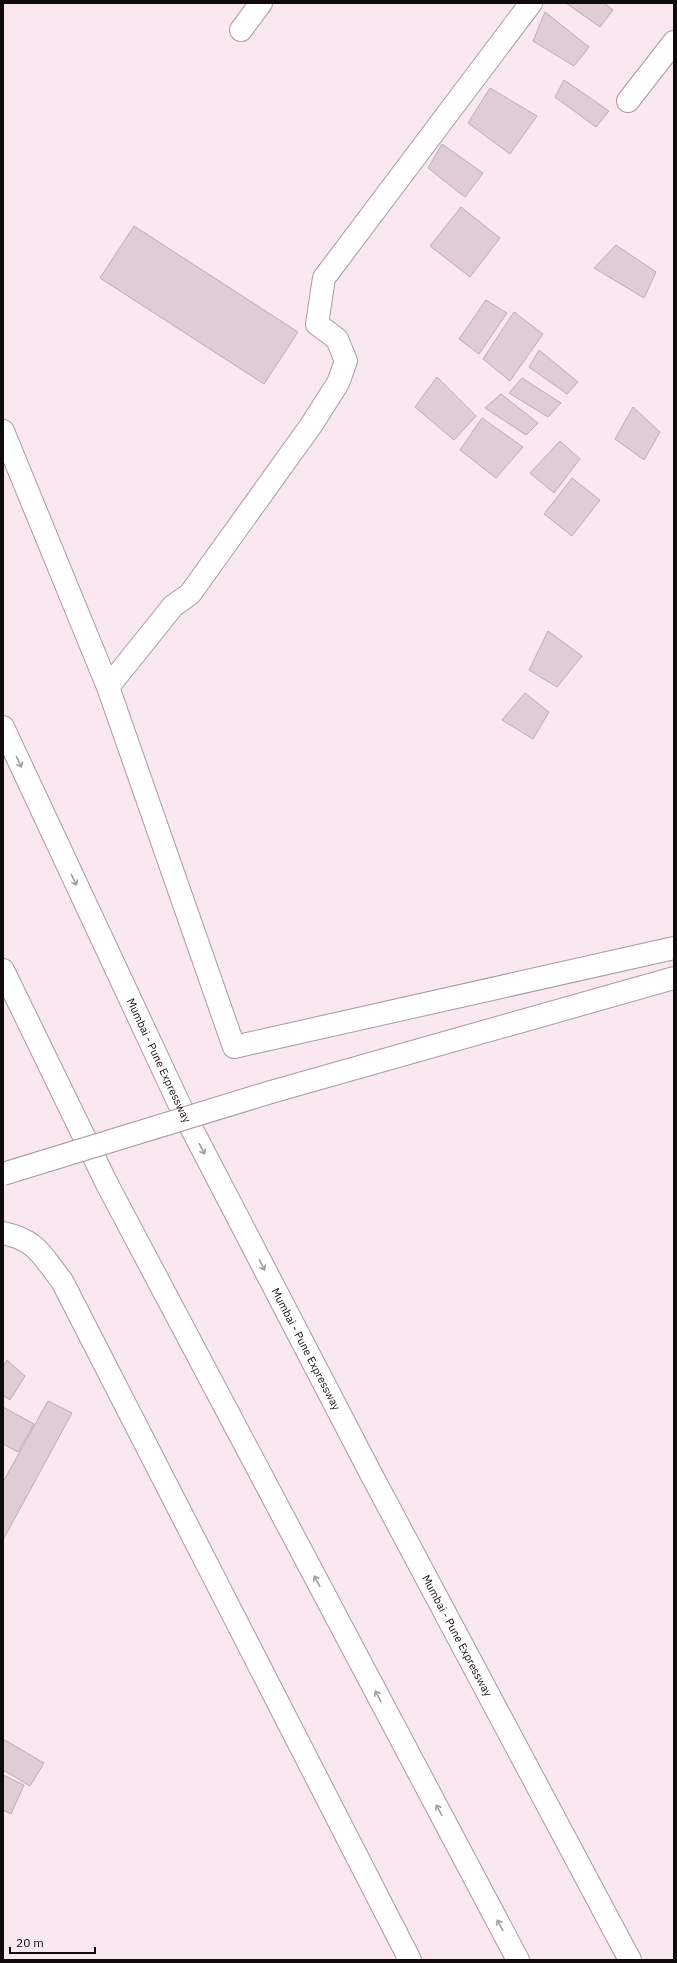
<svg xmlns="http://www.w3.org/2000/svg" width="677" height="1963" viewBox="0 0 677 1963" font-family="'IBM Plex Sans',sans-serif">
<rect width="100%" height="100%" fill="#fae8f0"/>
<path fill="#dfcdd5" stroke="#beacb4" d="M566,3H604L613,10L600,27Z
M545,12L589,47L574,66L533,41Z
M564,80L609,111L596,127L555,97Z
M490,88L537,116L510,154L468,123Z
M442,144L483,173L465,197L428,168Z
M461,207L500,238L470,277L430,246Z
M134,226L298,332L264,384L100,278Z
M616,245L656,272L644,298L594,268Z
M486,300L507,313L479,354L459,339Z
M514,312L543,334L510,381L483,359Z
M539,350L578,382L567,394L529,367Z
M437,377L476,416L454,440L415,407Z
M522,378L561,403L548,417L509,393Z
M501,394L538,423L526,435L485,408Z
M633,407L660,432L644,460L615,439Z
M482,418L523,447L496,478L460,450Z
M560,441L580,459L554,493L530,473Z
M572,478L600,500L572,536L544,514Z
M548,631L582,656L557,687L529,670Z
M525,693L549,712L533,739L502,720Z
M7,1360L25,1376L10,1400L3,1395V1367Z
M48,1401L72,1413L3,1540V1482Z
M3,1407L34,1424L18,1452L3,1444Z
M3,1739L44,1763L30,1786L3,1770Z
M3,1775L24,1785L11,1814L3,1810Z"/>
<g fill="none" stroke-linecap="round" stroke-linejoin="round">
<g stroke="#aa99a1" stroke-width="24">
<path id="minor" d="M241,30L261,3
M628,101L674,42
M3,431L108,687L234,1047L674,948
M108,687L173,606L190,594L312,424L338,383L346,361L337,339L317,324L324,278L531,3
M271,1092L674,978
M3,1233C37,1240 42,1256 62,1281L410,1960"/>
</g>
<g stroke="#aa99a1" stroke-width="24">
<g id="highway">
<path id="s1" d="M3,727L182,1110L370,1472L630,1960"/>
<path d="M3,970L107,1184L518,1960"/>
</g>
</g>
<use href="#minor" stroke="#fff" stroke-width="22"/>
<use href="#highway" stroke="#fff" stroke-width="22"/>
<g stroke="#aa99a1" stroke-width="24" stroke-linecap="butt">
<path id="minor-bridge" d="M3,1174L271,1092"/>
</g>
<use href="#minor-bridge" stroke="#fff" stroke-width="22"/>
</g>
<defs><path id="oneway-shaft" d="M-6 0H5M1.5-3L5.5 0L1.5 3" fill="none" stroke-width="1.6" stroke-linecap="round" stroke-linejoin="round"/></defs>
<g stroke="#9f9d9e">
<use href="#oneway-shaft" transform="translate(19 762) rotate(65)"/>
<use href="#oneway-shaft" transform="translate(74 880) rotate(65)"/>
<use href="#oneway-shaft" transform="translate(202 1149) rotate(63)"/>
<use href="#oneway-shaft" transform="translate(262 1265) rotate(63)"/>
<use href="#oneway-shaft" transform="translate(317 1581) rotate(-118)"/>
<use href="#oneway-shaft" transform="translate(378 1696) rotate(-118)"/>
<use href="#oneway-shaft" transform="translate(439 1810) rotate(-118)"/>
<use href="#oneway-shaft" transform="translate(500 1925) rotate(-118)"/>
</g>
<g text-anchor="middle" stroke-width="3" stroke-linejoin="round" paint-order="stroke">
<g font-size="11" fill="#100a0c" stroke="#fae8f0">
<text dy="4" stroke="none"><textPath href="#s1" startOffset="368">Mumbai - Pune Expressway</textPath></text>
<text dy="4" stroke="none"><textPath href="#s1" startOffset="692">Mumbai - Pune Expressway</textPath></text>
<text dy="4" stroke="none"><textPath href="#s1" startOffset="1016">Mumbai - Pune Expressway</textPath></text>
</g>
</g>
<rect width="677" height="1963" fill="none" stroke="#100a0c" stroke-width="8"/>
<path d="M10 1947v6h85v-6" fill="none" stroke="#100a0c" stroke-width="2"/>
<text x="16" y="1947" font-size="12" fill="#100a0c" stroke="#fae8f0" stroke-width="3" paint-order="stroke">20 m</text>
</svg>
